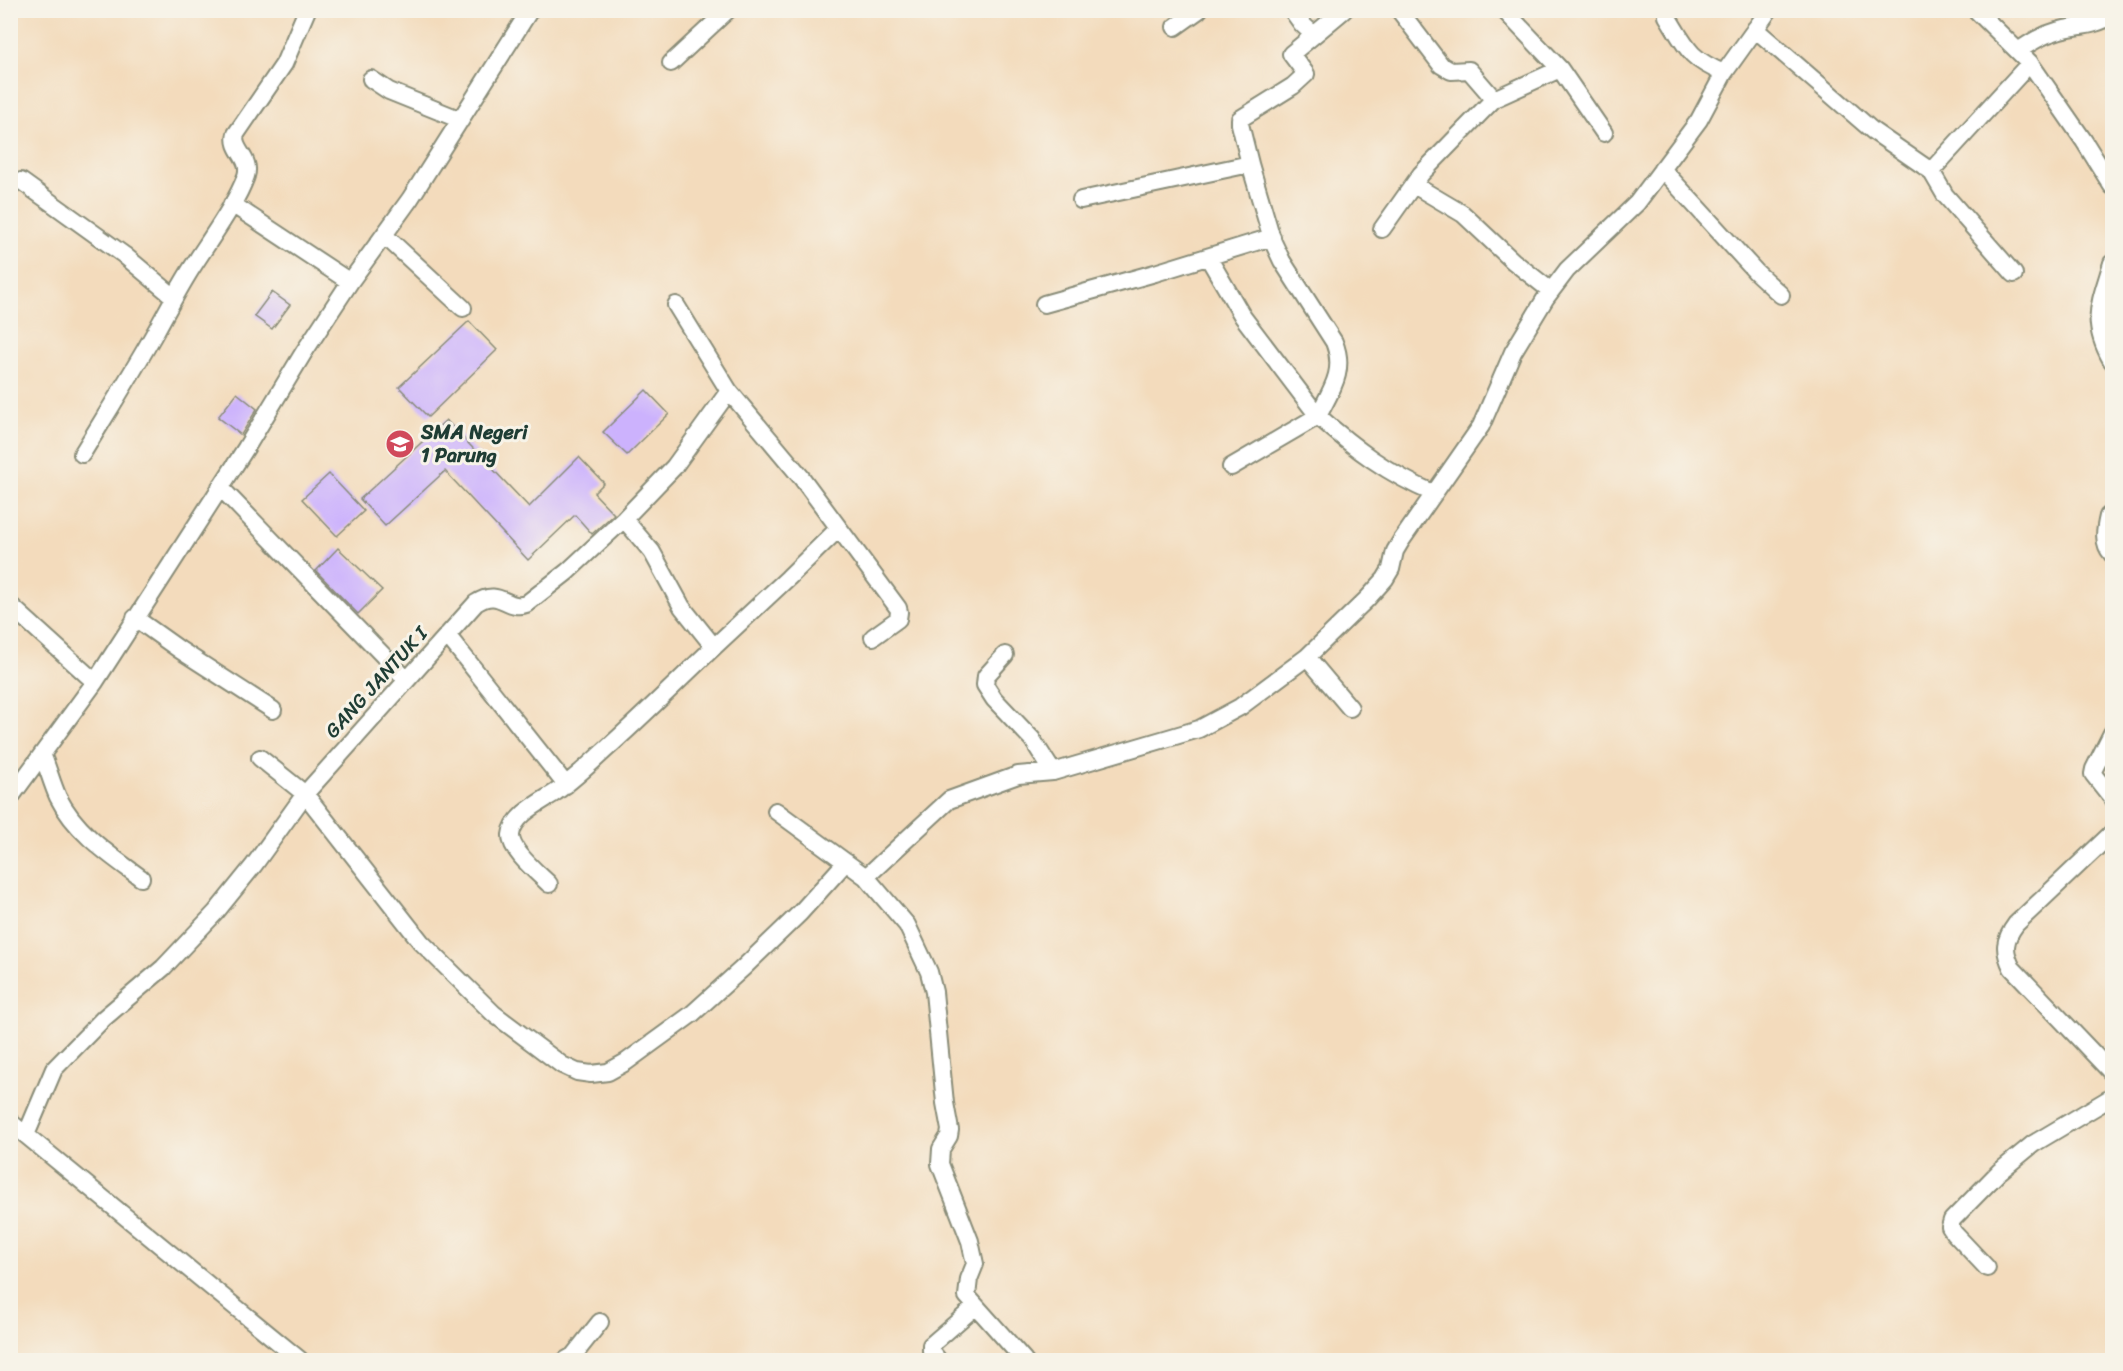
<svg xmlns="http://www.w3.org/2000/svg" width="2123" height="1371" viewBox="0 0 2123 1371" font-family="Sriracha,sans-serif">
<rect width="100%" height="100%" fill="#f7f3e8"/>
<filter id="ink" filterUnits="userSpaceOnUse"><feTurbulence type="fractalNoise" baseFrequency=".0167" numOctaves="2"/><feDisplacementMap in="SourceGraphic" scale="12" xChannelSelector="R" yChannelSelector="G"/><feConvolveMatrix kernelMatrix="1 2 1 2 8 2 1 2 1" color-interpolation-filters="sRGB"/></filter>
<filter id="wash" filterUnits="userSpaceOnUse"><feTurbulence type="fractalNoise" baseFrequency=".008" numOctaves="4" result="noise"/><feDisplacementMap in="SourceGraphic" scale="24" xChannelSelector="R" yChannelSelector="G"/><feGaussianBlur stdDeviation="1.35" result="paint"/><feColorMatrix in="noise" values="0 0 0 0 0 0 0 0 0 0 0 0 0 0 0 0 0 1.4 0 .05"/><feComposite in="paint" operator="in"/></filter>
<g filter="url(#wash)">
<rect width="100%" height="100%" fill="#f3dbbc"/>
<g id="blocks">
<path fill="#ccb2fd" d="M272,292L290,305L272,329L254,316Z
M469,321L497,350L428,417L399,387Z
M646,390L669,414L627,455L603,432Z
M237,393L257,409L241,435L218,417Z
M446,420L529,507L579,457L604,483L594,493L614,514L592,534L575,515L528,560L445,471L385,526L360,499Z
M329,474L364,511L337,536L302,499Z
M338,548L382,590L358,614L316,571Z"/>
</g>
</g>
<g filter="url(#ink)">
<use href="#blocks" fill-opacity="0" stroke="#898c78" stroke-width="1.5"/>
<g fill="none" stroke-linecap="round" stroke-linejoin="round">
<g stroke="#898c78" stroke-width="20">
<path id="minor" d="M1292,10L1302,24L1314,35L1344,10
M1399,10L1441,65L1451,71L1469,70L1494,99
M1504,10L1560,69L1604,133
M1976,10L2030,63L2084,141L2112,186
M1667,16C1686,47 1689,59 1724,73
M1175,27L1199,10
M1755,29L1873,131L1931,171L2030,63
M2018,51C2030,43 2042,35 2057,31C2076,25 2095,27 2112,15
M671,63L728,10
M371,79L389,91L461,120
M1250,164L1240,124V119L1293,86L1306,74L1291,54L1314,35
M1662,169L1756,272L1781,295
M1931,171L1945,195L2014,274
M21,181L124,255L174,297
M1414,185L1463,214L1513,261L1551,291
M1081,200L1250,164L1273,242L1282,261L1334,342C1346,371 1331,390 1318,416C1355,449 1387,473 1433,493
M232,204L350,282
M1382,229L1421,174L1494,99L1560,69
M384,235L463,308
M1208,257L1243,317L1318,416L1231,467
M2112,263C2100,304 2089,321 2112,361
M1044,304L1155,273L1272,237
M729,391L801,477L898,608L899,612L898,619L873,637
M82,454C107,413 133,372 157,329C167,311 177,292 188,274C205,246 236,205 246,176C252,158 231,150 236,134L284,64L307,10
M220,487L407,680
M2108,516C2105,529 2102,543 2112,554
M624,519L652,552L682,607L714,647L788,578L838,529
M10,605L95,682
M135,618L180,650L273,710
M447,635L566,785
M1005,655L986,676L985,685L994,699L1032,739L1053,772
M1307,657L1350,708
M2112,733L2094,769L2093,774L2112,798
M42,754C48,768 52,784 58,797C76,833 110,855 141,878
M260,758L305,794L421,942L494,1014L562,1065L577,1072L591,1074L608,1072L626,1062L692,1014L744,967L800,913L846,862
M10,798L95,682L246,448L304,352L350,282L410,199L530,10
M776,811L866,877L907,925L929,972L934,992L945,1103L950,1130L949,1136L941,1149L940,1164L970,1241L975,1264L969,1279L967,1296L1024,1360
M2112,833L2016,924C2004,940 2003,950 2012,968L2112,1073
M866,877L949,800L1018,775L1053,772L1199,729L1240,707L1307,657L1367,599L1385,579L1391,569L1395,551L1401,541L1481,426L1513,352L1545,299L1567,270L1637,203L1699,120L1724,73L1769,10
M549,884C538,873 510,851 511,835C513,815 541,802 556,792C573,780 589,765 604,751C642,717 677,682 714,647
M10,1122L300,1360
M26,1135L54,1069L104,1018L163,968L216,912L254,865L305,794L476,603C500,587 507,611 526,604L567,572L624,519L674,467L729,391L676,305
M1987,1268L1954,1233L1950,1227L1952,1220L1999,1172L2033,1144L2112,1097
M566,1360L573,1356L600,1322
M938,1360L931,1351V1345L976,1306"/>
</g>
<use href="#minor" stroke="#fff" stroke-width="16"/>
</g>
</g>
<defs>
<g id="school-disc" transform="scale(1.5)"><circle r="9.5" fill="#d1495b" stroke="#f7f3e8"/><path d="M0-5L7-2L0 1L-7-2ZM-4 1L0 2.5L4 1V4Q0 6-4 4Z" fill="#fff"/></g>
</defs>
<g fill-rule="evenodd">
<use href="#school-disc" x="400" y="444"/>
</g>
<g text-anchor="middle" stroke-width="6" stroke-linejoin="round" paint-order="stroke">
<g font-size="20" font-weight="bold" fill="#1f3d34" stroke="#f7f3e8" text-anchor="start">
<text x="421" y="439">SMA Negeri<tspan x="421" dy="23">1 Parung</tspan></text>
</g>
<g font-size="20" fill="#1f3d34" stroke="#f7f3e8">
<text transform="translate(376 682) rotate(-48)" y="7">GANG JANTUK I</text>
</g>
</g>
<rect width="2123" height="1371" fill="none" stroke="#f7f3e8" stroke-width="36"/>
</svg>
